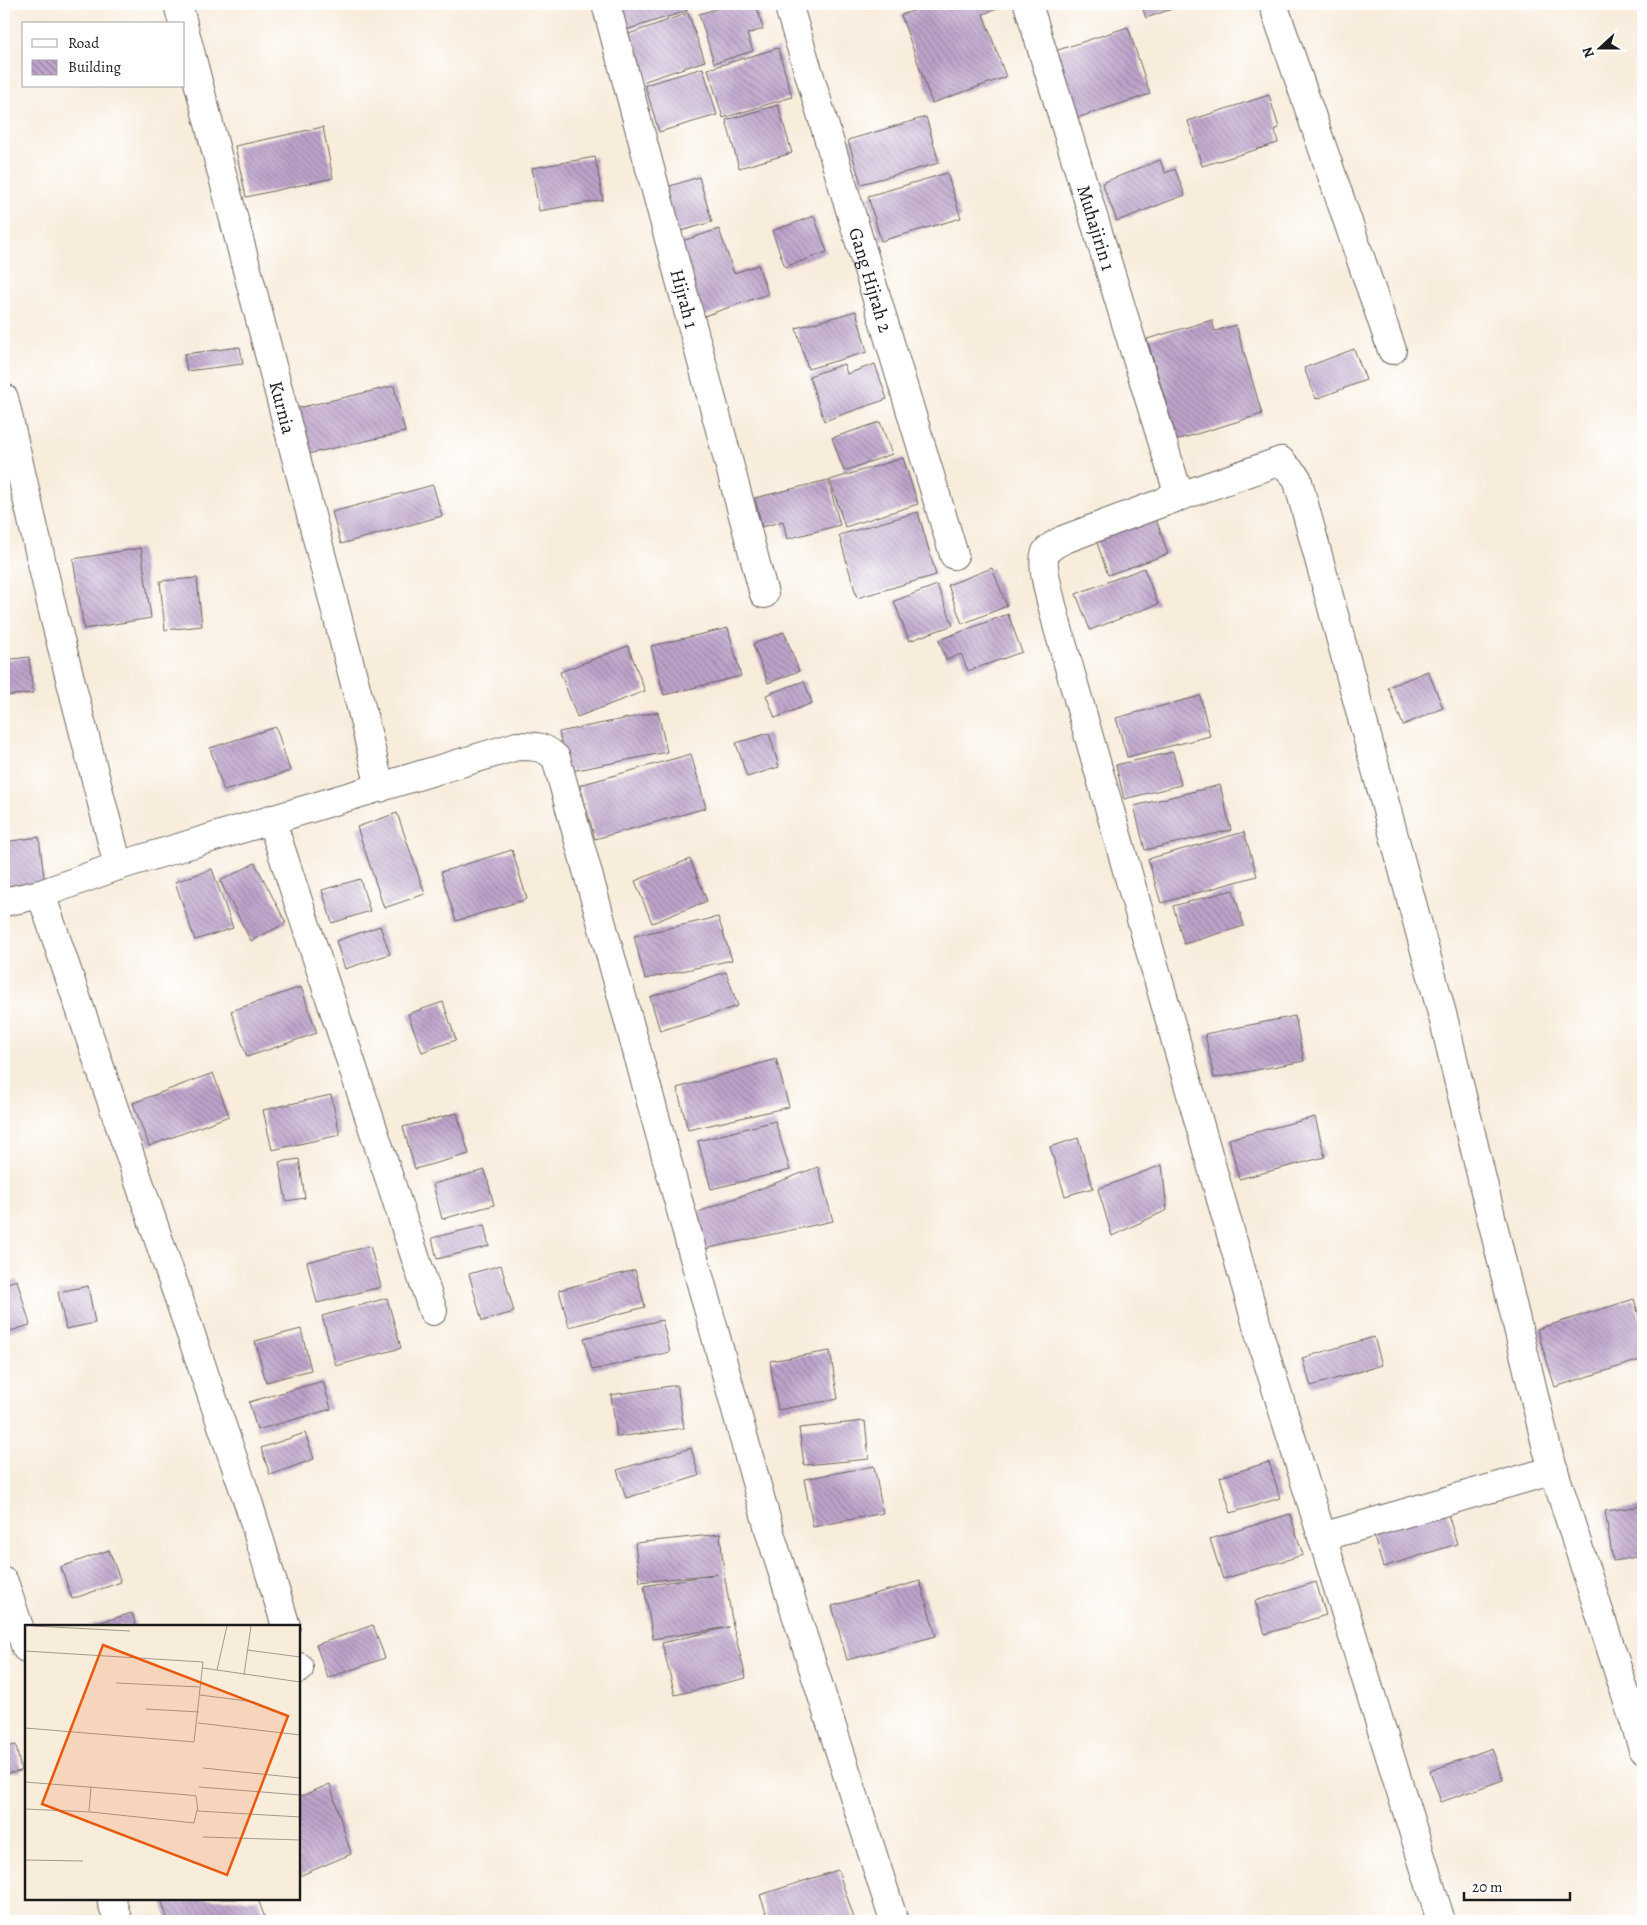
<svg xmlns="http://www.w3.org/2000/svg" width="1647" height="1925" viewBox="0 0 1647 1925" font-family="Alegreya,serif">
<defs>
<pattern id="building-back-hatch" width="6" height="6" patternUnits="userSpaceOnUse" patternTransform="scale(1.25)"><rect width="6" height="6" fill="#bda3ca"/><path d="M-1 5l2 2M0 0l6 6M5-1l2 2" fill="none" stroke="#9984a3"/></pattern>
</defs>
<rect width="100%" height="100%" fill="#fff"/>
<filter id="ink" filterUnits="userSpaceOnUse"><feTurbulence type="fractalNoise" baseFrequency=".02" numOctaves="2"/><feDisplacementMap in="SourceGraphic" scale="10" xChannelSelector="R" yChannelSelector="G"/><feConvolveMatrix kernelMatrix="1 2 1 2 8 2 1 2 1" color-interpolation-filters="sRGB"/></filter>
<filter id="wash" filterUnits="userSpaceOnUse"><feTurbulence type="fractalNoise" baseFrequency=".0096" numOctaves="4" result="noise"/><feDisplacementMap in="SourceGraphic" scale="20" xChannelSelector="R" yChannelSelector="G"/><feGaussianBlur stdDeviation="1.12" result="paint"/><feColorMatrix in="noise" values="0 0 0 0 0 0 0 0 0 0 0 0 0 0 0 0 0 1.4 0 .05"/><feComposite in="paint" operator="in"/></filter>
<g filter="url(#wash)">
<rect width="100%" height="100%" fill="#f8ecdb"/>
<g id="blocks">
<path fill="url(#building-back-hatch)" d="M610,4H685L687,11L619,32Z
M733,4H756L763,29L747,34L753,51L714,63L699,14Z
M924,4H998L1000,8L983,14L1006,77L932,103L901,15L925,7Z
M1141,4H1186L1146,18Z
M688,13L705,61L642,82L626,35Z
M1128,27L1150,94L1077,118L1055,51Z
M778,48L792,97L723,118L708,69Z
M703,68L717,115L659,132L645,85Z
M1269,95L1279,128L1275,130L1278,143L1202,166L1188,121Z
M778,105L792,153L739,168L726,120Z
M926,117L939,163L861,184L848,140Z
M323,127L333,178L246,197L235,146Z
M595,157L603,200L539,211L532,168Z
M1160,160L1165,173L1175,169L1185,195L1117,221L1102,183Z
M947,173L961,218L881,241L868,196Z
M699,177L712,222L674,233L660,189Z
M814,216L827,252L785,267L772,231Z
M719,229L734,273L758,265L768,294L701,317L676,243Z
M856,311L867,352L808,369L796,328Z
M1212,320L1215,331L1236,325L1262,414L1177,440L1147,339Z
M240,347L243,364L187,371L184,354Z
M1354,349L1366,380L1316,399L1304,368Z
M844,364L847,374L875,364L887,399L824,421L809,376Z
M394,386L405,432L308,454L298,408Z
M880,422L892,454L844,471L832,438Z
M903,458L918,504L845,527L830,480Z
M828,480L840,525L787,539L783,521L762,527L755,498Z
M433,485L442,516L341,544L332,512Z
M918,512L936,575L857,598L839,535Z
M1155,516L1168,554L1108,575L1095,537Z
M141,548L151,618L84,629L73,559Z
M992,568L1007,606L962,624L948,585Z
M1144,568L1158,604L1090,630L1076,594Z
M197,578L202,626L165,630L160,581Z
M937,585L953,625L909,641L894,601Z
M1008,614L1022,652L968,671L961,654L946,660L939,640Z
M728,628L741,676L664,695L651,646Z
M784,632L799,671L768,683L753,644Z
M628,646L645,691L577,717L560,672Z
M29,657L33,693L4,696V660Z
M1428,671L1443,708L1403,725L1388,687Z
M804,681L812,703L775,718L766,695Z
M1200,696L1210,736L1127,757L1116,718Z
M658,712L667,752L567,772L559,732Z
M276,727L290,771L224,791L210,748Z
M769,733L779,767L747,777L736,743Z
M1173,752L1181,785L1124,799L1116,765Z
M691,754L706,808L595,839L580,785Z
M1220,785L1231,830L1145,850L1134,806Z
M397,813L425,894L384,908L357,827Z
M1244,832L1257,876L1161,903L1148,859Z
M39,837L45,885L4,891V842Z
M512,850L527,899L456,921L441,872Z
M690,859L707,901L652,923L635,881Z
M255,863L286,923L251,941L220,881Z
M212,869L233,928L195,940L175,882Z
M360,879L370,911L332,923L322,890Z
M1233,890L1244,926L1184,944L1173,906Z
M718,917L732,960L645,979L634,936Z
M380,926L390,954L345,969L336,941Z
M726,972L738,1006L660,1031L650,997Z
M301,987L317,1033L247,1057L231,1011Z
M443,1002L456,1040L422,1052L408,1014Z
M1295,1016L1304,1061L1214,1078L1205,1034Z
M776,1059L789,1107L688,1130L677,1088Z
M213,1073L229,1116L149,1146L133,1103Z
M331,1095L340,1135L272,1150L263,1110Z
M457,1113L469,1154L415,1169L403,1127Z
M1315,1117L1325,1157L1239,1179L1229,1139Z
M775,1121L790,1170L711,1189L698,1141Z
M1078,1138L1093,1188L1065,1196L1050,1147Z
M299,1159L305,1198L286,1201L279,1162Z
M1162,1165L1167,1210L1112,1236L1098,1189Z
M818,1167L833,1221L700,1250L693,1214Z
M485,1170L494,1205L442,1219L433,1184Z
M484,1225L489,1246L437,1259L432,1238Z
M370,1246L381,1287L317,1303L307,1262Z
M501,1265L514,1312L482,1321L469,1274Z
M635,1270L645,1307L569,1327L559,1290Z
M17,1280L30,1325L4,1333V1284Z
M88,1286L95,1323L66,1329L58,1292Z
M387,1298L401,1348L336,1366L322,1316Z
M1634,1299L1643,1329V1359L1555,1387L1537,1329Z
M662,1320L670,1352L592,1370L584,1338Z
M301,1329L311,1370L266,1382L255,1341Z
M1374,1337L1382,1365L1311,1386L1302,1358Z
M830,1351L838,1399L778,1410L770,1361Z
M323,1381L331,1409L257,1430L249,1402Z
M677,1385L684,1428L617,1437L611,1395Z
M865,1421L869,1459L804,1465L799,1428Z
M305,1433L314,1459L270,1475L261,1448Z
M691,1448L699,1476L626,1498L617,1470Z
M1269,1462L1280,1498L1231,1513L1220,1477Z
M874,1466L883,1513L813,1527L804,1479Z
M1444,1501L1457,1544L1383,1567L1370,1524Z
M1643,1506V1556L1613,1561L1605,1511Z
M1290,1514L1303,1555L1223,1579L1210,1539Z
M720,1534L724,1573L733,1626L746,1678L675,1695L662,1643L729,1627L653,1639L644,1586L716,1574L640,1582L635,1543Z
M109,1550L121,1582L72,1599L61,1567Z
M920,1581L936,1636L847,1660L832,1606Z
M1316,1582L1326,1615L1265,1634L1255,1601Z
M132,1613L136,1626H88Z
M373,1625L385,1658L328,1678L316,1645Z
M16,1745L21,1771L4,1774V1747Z
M1492,1748L1503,1780L1441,1802L1430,1771Z
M330,1784L351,1854L299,1876V1797Z
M838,1870L855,1921H769L760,1895Z
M161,1899H258L266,1921H168Z"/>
</g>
</g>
<g filter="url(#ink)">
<use href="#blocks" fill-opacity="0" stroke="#69655f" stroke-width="1"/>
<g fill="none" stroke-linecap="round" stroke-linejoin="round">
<g stroke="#69655f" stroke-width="30">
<g id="street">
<path d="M178,4L183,24"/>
<path id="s1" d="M606,4L764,594"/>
<path id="s2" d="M788,4L954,555"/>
<path id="s3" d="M1028,4L1176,486L1174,495L1164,502L1065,539C1059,542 1050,546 1046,552C1039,565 1054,610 1057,625L1262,1343L1441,1921"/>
<path d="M1273,4L1392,350"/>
<path id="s4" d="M184,28L362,711L380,788"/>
<path d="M4,398L54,616L118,866"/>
<path d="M1164,502L1281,461L1297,478L1444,1021L1547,1449L1643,1749"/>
<path d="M271,819L433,1311"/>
<path d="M41,894L249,1505L286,1626"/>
<path d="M4,902L41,894L118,866L517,746C533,746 545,746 556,758L770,1533L894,1921"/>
<path d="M1322,1537L1554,1470"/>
<path d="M4,1582L26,1648"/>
<path d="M299,1667V1669"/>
<path d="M111,1899L118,1921"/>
</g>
</g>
<use href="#street" stroke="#fff" stroke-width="28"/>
</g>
</g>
<g text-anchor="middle" stroke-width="4.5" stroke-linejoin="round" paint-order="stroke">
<g font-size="19" fill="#1c1c1c" stroke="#fff">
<text dy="7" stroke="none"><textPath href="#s3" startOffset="234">Muhajirin 1</textPath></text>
<text dy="7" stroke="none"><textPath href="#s2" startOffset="288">Gang Hijrah 2</textPath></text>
<text dy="7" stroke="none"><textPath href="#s1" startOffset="305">Hijrah 1</textPath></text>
<text dy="7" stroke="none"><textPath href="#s4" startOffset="392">Kurnia</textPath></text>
</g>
</g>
<g transform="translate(25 1625)">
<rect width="275" height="275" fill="#f8ecdb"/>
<path fill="none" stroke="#a0998f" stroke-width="1" d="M8,1L105,6M222,25L275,32M0,26L178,37L169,117L0,103M178,43L275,57M192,45L202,1M219,50L226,1M91,58L175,62M175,70L230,77M121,84L174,87M173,98L275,110M178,143L275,153M0,157L164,170L171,171L173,186L275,192M174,162L275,170M0,184L66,187L169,198L172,185M64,186L66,162M178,212L275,215M0,235L58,236"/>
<path fill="#e8590c" fill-opacity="0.15" stroke="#e8590c" stroke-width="2.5" d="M78,20L263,91L202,250L17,179Z"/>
<rect width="275" height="275" fill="none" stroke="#1c1c1c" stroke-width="2.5"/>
</g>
<rect width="1647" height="1925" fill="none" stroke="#fff" stroke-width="20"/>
<rect x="22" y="22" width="162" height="65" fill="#ffffff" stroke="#a4a4a4"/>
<rect x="32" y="39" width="25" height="8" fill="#ffffff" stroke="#a4a4a4"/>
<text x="68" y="48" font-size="15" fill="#1c1c1c">Road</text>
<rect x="32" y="60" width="25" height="15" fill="url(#building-back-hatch)" stroke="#a4a4a4"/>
<text x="68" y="72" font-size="15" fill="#1c1c1c">Building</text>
<g transform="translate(1600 48) rotate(249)" stroke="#ffffff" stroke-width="4" paint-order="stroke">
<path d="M0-4L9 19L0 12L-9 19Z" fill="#1c1c1c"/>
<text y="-8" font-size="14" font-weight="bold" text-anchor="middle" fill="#1c1c1c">N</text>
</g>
<path d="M1464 1892v8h106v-8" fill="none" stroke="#1c1c1c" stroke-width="2.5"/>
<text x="1472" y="1892" font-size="15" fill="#1c1c1c" stroke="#ffffff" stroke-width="4" paint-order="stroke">20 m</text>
</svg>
